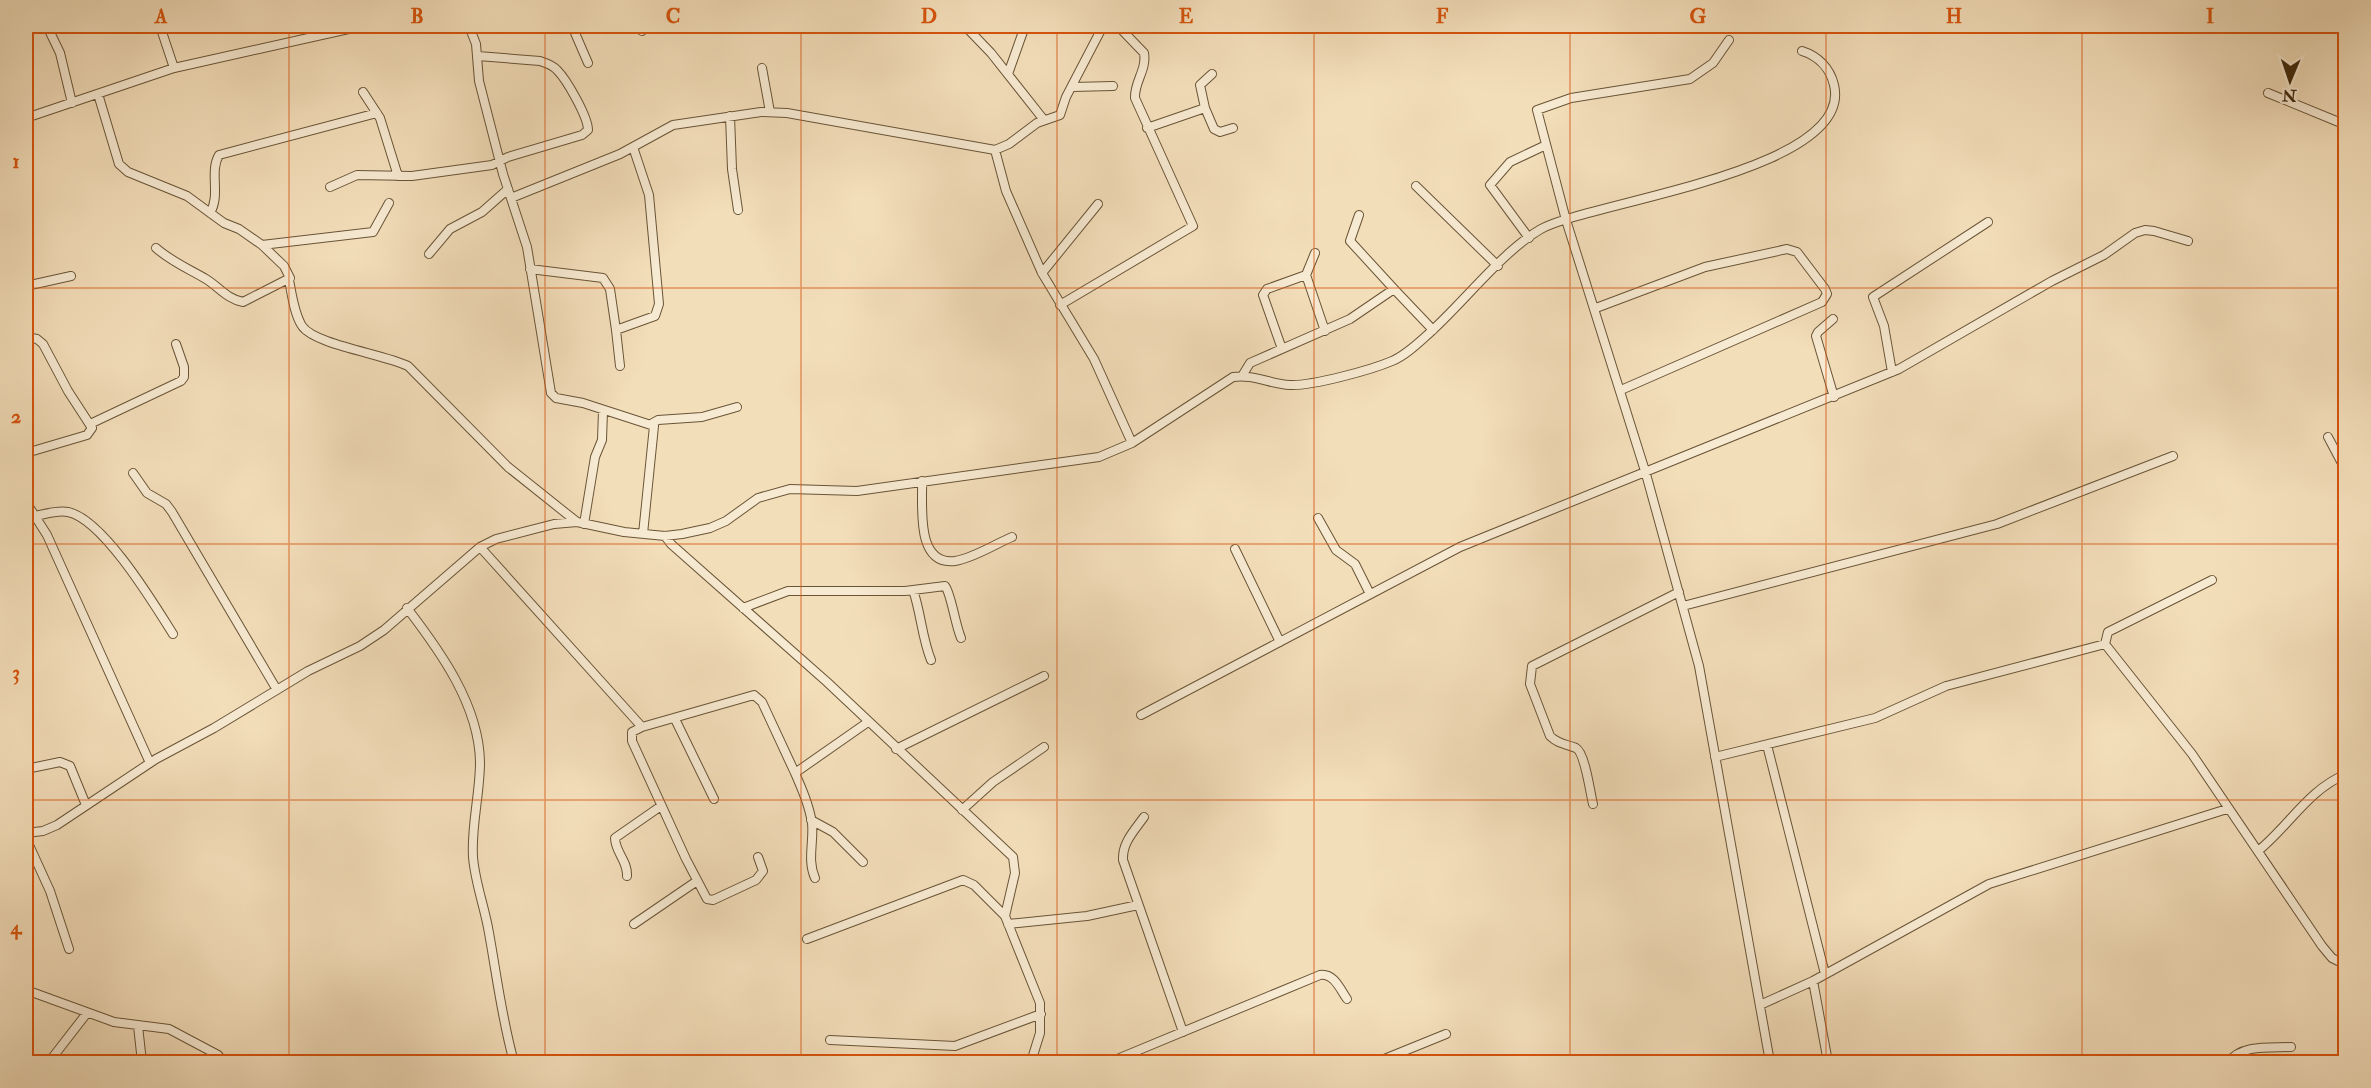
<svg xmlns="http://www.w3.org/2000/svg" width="2371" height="1088" viewBox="0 0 2371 1088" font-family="'IM FELL Double Pica',serif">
<rect width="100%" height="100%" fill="#f3deba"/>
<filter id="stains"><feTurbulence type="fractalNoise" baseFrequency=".00333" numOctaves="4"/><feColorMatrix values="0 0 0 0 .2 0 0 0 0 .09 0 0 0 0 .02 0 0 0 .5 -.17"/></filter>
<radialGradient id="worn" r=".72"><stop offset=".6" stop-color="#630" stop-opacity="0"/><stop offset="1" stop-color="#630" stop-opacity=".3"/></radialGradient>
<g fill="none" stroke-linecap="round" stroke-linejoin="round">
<g stroke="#695436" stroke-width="10">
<path id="minor" d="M47,26L60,53L72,103
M160,26L174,68
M469,26L476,44L479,81L503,174L527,247L551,393L556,398L583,403L654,426L643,534
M572,26L588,63
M640,26L642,31
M965,26L991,53L1044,120
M1729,40L1713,63L1690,79L1571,98L1537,110L1566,220L1646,474L1699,666L1770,1062
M762,68L770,112
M1008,74L1025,26
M1072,87L1113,86
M363,92L380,118L398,176
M2268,93L2346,125
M98,94L119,164L128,172L187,196L224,223L239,229L262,245L373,232L389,203
M1205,108L1214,129L1220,132L1233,128
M730,116L732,169L738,210
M26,118L174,68L362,26
M1147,128L1205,108L1200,85L1212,74
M995,150L1009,144L1037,123L1060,115L1066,97L1103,26
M1416,186L1498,266
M330,187L357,175L412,176L492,165L508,157L582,135L588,130C588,117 567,80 557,70C553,65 546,63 540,61L478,56
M511,198L620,154L673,125L761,112L787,113L995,150L1006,191L1042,273L1094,359L1132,443
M210,213C221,195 209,172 219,155L377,113
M1359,215L1350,241L1394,289
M1529,238L1490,185L1510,162L1546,145
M156,248C172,262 189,269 206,279C219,287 227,299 243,302L290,278L284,266L262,245
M1315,253L1306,275L1325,331
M429,254L450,229L482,212L508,189
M530,269L603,278L610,289L616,330L655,316L659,304L649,195L633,147
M1042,273L1098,204
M289,280C292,295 294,313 302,326C315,345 384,354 408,366L508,467L577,522
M26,286L71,276
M1060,305L1193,226L1135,98C1134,82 1147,70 1144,53L1118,26
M1596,308L1705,267L1787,249L1797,252L1825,289L1827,294L1822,302L1621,390
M1833,319L1818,332L1816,336L1834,397
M616,330L620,366
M26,337L37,339L43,344L68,391L92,428L87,435L26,453
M1282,349L1263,295L1267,289L1306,275
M1892,372L1884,326L1873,297L1988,222
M1242,376L1250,363L1350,319L1394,289L1433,330
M90,424L181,381L184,377V367L176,344
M651,424L658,420L702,417L737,407
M2328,437L2346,471
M133,473L147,493L166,504L172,512L277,690
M922,481C923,505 915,566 955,561C974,558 995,544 1012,537
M26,502L47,535L150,763
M35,516C46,514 57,510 68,512C103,519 154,604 173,634
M1318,518L1336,550L1355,564L1370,594
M584,524L595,457L602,440L603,411
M665,536L671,544L827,682L1013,857L1015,873L1005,916L1040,1003V1033L1031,1062
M480,547L642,727L754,695L762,702L795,773L868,722
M1235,549L1280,642
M2212,580L2108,632L2105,644L2192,754L2322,946L2332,958L2346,965
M913,590C921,613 922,638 931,660
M1683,606L1997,524L2173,456
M407,608C440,651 479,705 480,762C480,794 471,826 473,857C475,883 485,908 489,933C497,977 502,1020 514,1062
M743,608L788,591H905L945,586C951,593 955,624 961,638
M1141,715L1460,547L1899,369L2052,281L2104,255L2135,233L2145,230L2154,231L2188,241
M675,719L714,799
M642,727L632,732V741L686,859L707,899L713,900L756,880L763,871L758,857
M1767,745L1825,974
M896,749L1044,676
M1715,757L1875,718L1946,686L2105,644
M26,769L60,762L70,766L86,805
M795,773C802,789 809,805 812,823C814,842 807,860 815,878
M1593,804C1590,792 1585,753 1576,748C1566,744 1558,744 1550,736L1530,684L1532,666L1679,592
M962,810L993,782L1044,747
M1144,817C1134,831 1122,843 1123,860L1183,1032
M811,820L833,832L863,862
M26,833L43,831L57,825L156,759L214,728L308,671L360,646L384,630L480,547L496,539L554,524L577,522L624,532L665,536L682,534L710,528L726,521L758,498L790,489L857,491L1099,457L1132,443L1233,377C1253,374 1270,384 1290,385C1312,386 1371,370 1392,361C1404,356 1415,346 1425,337C1461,306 1501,252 1541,229C1589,202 1855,171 1834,85C1830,68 1818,56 1802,51
M27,833L29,845L50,891L69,949
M2258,851C2289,826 2308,790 2346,774
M627,876C628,861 615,852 615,838L661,806
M634,924L697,881
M1008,924L1087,916L1138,905
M807,939L963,880L974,885L1005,916
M1813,981L1989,884L2227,809
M26,990L114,1022L169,1029L218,1055L224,1062
M1760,1005L1813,981L1828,1062
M138,1026L142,1062
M830,1040L955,1046L1041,1014
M49,1062L87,1013
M1110,1062L1320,975C1334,973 1340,989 1347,999
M1377,1062L1446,1034
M2229,1062C2241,1044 2271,1048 2291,1047"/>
</g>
<use href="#minor" stroke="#f7ead2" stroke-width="8"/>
</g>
<path fill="none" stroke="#d7540c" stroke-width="1.5" stroke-opacity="0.55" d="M289,26V1062M545,26V1062M801,26V1062M1057,26V1062M1314,26V1062M1570,26V1062M1826,26V1062M2082,26V1062M26,288H2346M26,544H2346M26,800H2346"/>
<rect width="2371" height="1088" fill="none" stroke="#f3deba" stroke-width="66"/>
<g transform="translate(2290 81) rotate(182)" stroke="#f7ead2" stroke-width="4.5" paint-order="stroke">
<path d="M0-4.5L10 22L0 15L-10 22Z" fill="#3b260a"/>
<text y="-9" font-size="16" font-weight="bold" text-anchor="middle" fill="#3b260a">N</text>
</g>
<rect x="33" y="33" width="2305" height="1022" fill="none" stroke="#d7540c" stroke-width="2"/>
<g font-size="20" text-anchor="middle" font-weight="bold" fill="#d7540c">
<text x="161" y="23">A</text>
<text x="417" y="23">B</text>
<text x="673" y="23">C</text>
<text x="929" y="23">D</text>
<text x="1186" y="23">E</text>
<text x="1442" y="23">F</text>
<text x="1698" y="23">G</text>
<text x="1954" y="23">H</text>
<text x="2210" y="23">I</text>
<text x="16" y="168">1</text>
<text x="16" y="423">2</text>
<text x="16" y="679">3</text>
<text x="16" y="934">4</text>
</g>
<rect width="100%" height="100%" filter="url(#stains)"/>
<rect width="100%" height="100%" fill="url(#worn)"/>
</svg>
